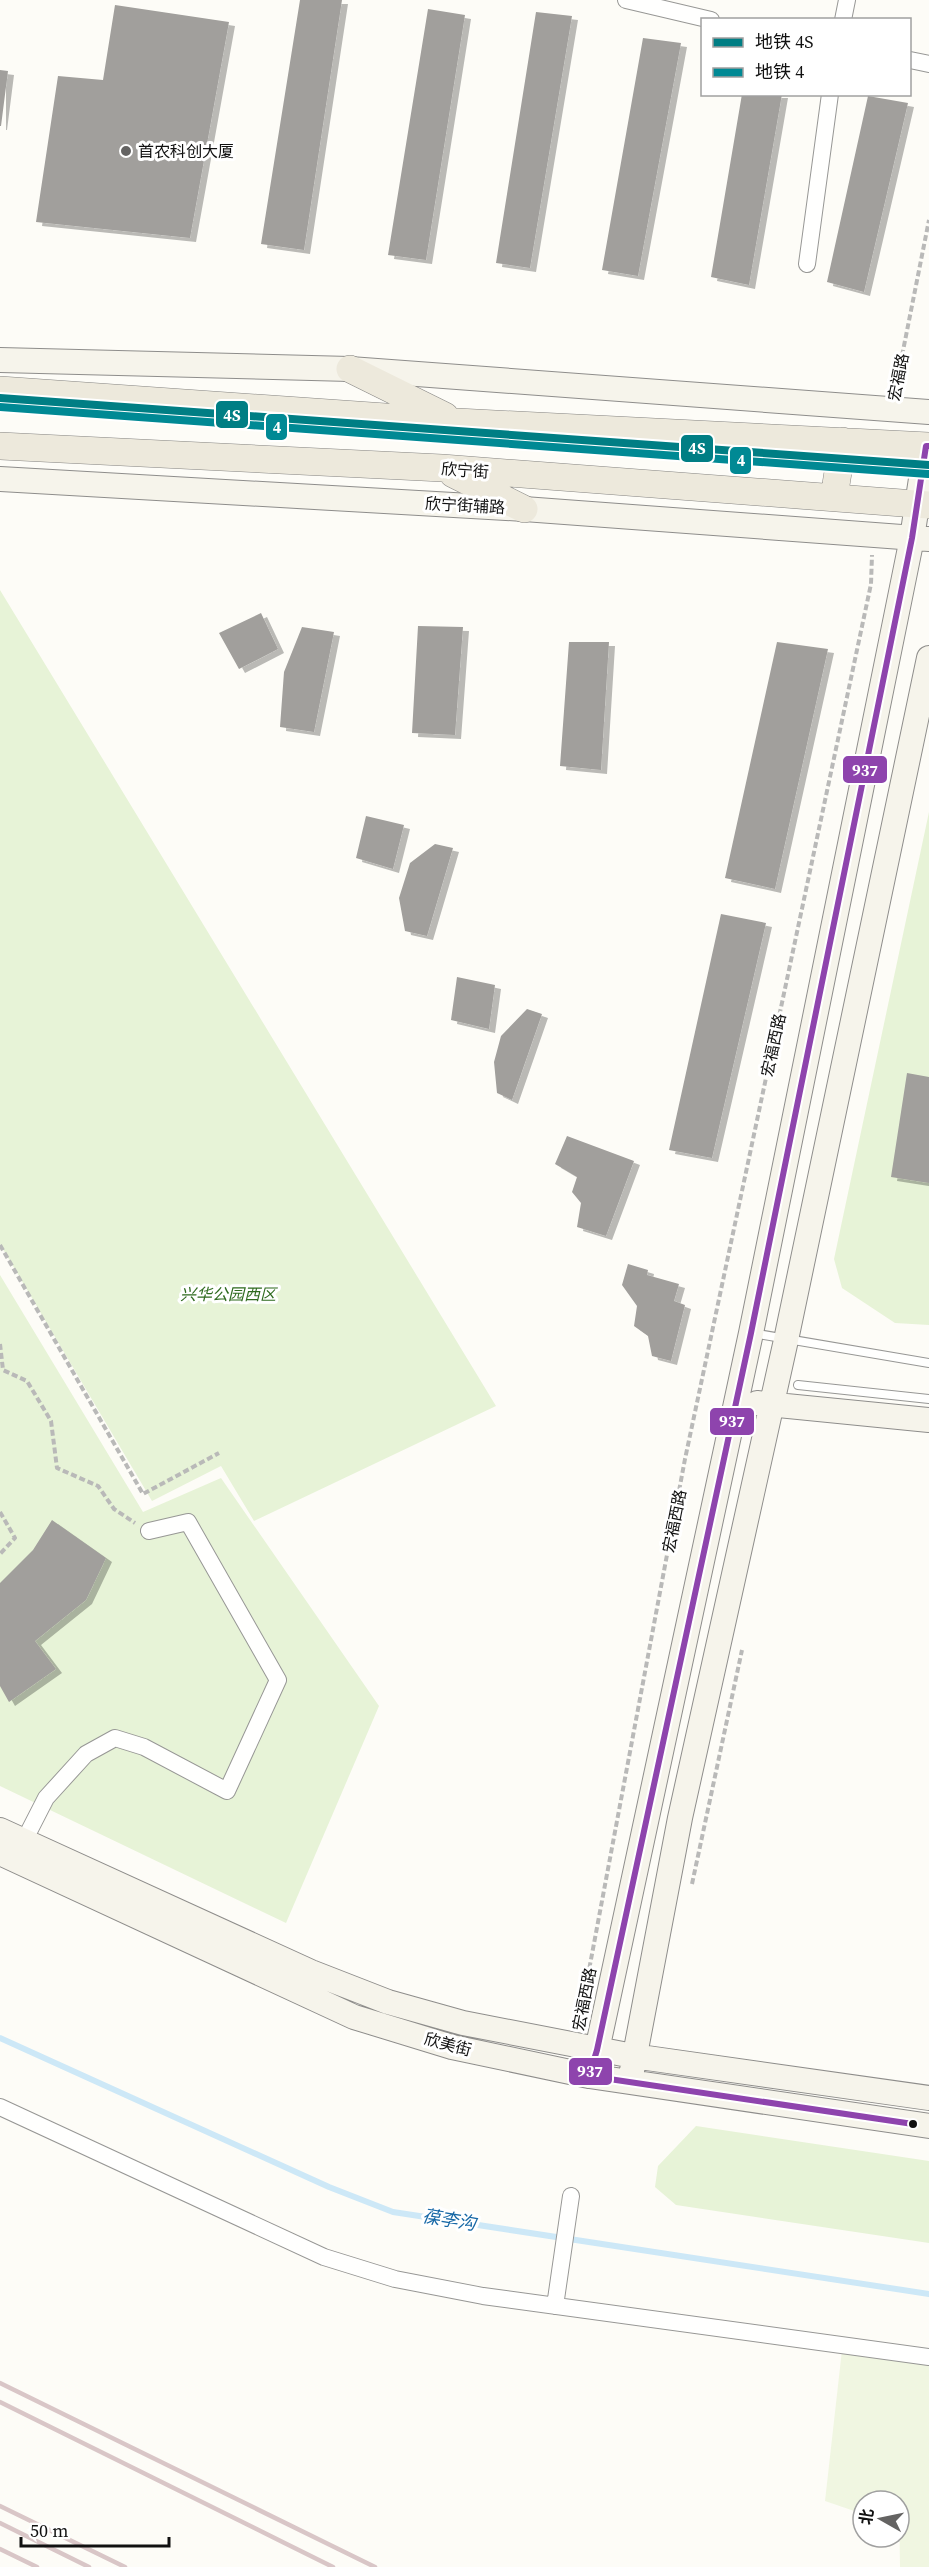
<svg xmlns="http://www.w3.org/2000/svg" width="929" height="2567" viewBox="0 0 929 2567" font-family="'Source Serif 4','Noto Sans SC',serif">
<defs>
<filter id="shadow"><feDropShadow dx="6" dy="4" stdDeviation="0" flood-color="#0004"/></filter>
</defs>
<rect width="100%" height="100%" fill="#fdfcf7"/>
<path fill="#e7f3d7" d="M0,590L496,1406L254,1521L221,1466L152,1501L0,1244Z
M929,812V1325L895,1323L842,1288L834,1259Z
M0,1275L143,1512L221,1478L379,1706L286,1923L0,1786Z
M696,2126L929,2161V2243L676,2205L655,2187L658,2166Z"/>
<path fill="#f0f6e1" d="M842,2350L929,2362V2567H900L899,2501H863V2514L825,2501Z"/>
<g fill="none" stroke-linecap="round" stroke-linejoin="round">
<path stroke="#cde8f7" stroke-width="6" d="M0,2038L329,2187L393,2212L929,2294"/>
</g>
<path fill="#a19f9c" filter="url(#shadow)" d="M300,0H342L304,250L261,244Z
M115,5L229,22L190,238L36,222L58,76L103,80Z
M428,9L465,15L426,260L388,255Z
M536,12L572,16L530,268L496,263Z
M643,38L681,43L638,276L602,270Z
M0,70L8,71L1,126H0Z
M742,94H782L749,285L711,277Z
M868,96L908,103L864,292L827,282Z
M261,613L278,649L239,669L219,633Z
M418,626L463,627L455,735L412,733Z
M302,627L334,632L314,732L280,727L284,672Z
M569,642H609L601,770L560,766Z
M777,642L828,649L775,889L725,878Z
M366,816L404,825L393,869L356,858Z
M435,844L453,848L427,936L405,931L399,898L410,863Z
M721,914L766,923L712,1158L669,1150Z
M457,977L495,985L489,1029L451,1020Z
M527,1009L542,1014L512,1100L497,1093L494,1062L501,1036Z
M907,1073L929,1077V1183L891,1177Z
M567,1136L634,1161L606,1236L577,1227L581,1203L572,1192L577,1177L555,1164Z
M628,1264L648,1270L647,1275L679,1284L674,1301L685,1305L671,1361L652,1356L648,1336L634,1326L637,1306L622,1285Z
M52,1520L106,1558L86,1600L35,1641L56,1669L9,1702L0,1686V1583L33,1550Z"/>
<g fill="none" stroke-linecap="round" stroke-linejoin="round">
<g stroke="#979795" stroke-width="10">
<path id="lane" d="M752,1333L929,1363
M798,1385L929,1399"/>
</g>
<g stroke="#979795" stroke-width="18">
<path id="street" d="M626,0L711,20
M843,20L847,0
M910,60L929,64
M807,264L830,94
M24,1841L46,1798L86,1754L115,1738L144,1747L227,1791L278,1680L188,1522L149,1531
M0,2107L324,2257L395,2279L483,2296L929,2357
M555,2306L571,2196"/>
</g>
<g stroke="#8e8d8b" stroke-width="26">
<path id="secondary" d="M0,360L350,369L929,412
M0,479L524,509L929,539
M757,1403L929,1420
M0,1830L311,1972L388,2002L463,2023L633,2056L929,2098
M0,1853L354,2017L452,2047L589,2076L929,2126
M589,2076L597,2050L751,1333L912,538L926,446
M630,2081L680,1818L786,1340L929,658"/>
</g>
<g stroke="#858482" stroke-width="28">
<path id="primary" d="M350,369L445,416
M0,390L457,422L929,446
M0,446L442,468L929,505
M453,474L524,509
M834,497L843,441"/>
</g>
<path stroke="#b9b9b8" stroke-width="4" stroke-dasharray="6 3" stroke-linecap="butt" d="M895,391L929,220
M0,1245L143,1494L219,1453
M0,1344L3,1370L27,1381L51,1421L57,1468L98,1486L114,1509L135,1523
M0,1512L15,1538L0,1554
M692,1884L742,1650
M586,1986L685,1459L871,584L872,555"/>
<use href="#lane" stroke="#fffffe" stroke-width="8"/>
<use href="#street" stroke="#fffffe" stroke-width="16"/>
<use href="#secondary" stroke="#f6f4eb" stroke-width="24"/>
<use href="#primary" stroke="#ede9dc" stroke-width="27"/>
<path stroke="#d9c6c7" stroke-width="4.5" d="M0,2383L375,2567
M0,2402L333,2567
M0,2506L125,2567
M0,2523L89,2567
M0,2549L37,2567"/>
<g stroke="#fff" stroke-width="10">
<path id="bus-1" d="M913,2124L589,2076L597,2050L751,1333L912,538L926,446H929"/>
</g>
<use href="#bus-1" stroke="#8e44ad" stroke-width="6"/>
<g stroke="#fff" stroke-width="12">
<path id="metro-1" d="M0,398L929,465"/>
</g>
<g stroke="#fff" stroke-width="12">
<path id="metro-2" d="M0,407L928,474"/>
</g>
<use href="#metro-1" stroke="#007e84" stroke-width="8"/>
<use href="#metro-2" stroke="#008994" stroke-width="8"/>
</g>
<circle fill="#646362" stroke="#fff" stroke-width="2" cx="126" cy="151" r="6"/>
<circle fill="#111" stroke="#fff" stroke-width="2" cx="913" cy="2124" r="5"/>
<g text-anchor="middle" stroke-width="6" stroke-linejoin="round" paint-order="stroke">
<g font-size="16" fill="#111" stroke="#fff" text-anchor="start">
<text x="138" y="157">首农科创大厦</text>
</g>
<g font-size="16" fill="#111" stroke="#fff">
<text transform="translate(898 377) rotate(-79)" y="6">宏福路</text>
<text transform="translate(465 470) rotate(4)" y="6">欣宁街</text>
<text transform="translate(465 505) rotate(3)" y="6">欣宁街辅路</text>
<text transform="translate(773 1045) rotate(-78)" y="6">宏福西路</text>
<text transform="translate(674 1521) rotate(-79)" y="6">宏福西路</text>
<text transform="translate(584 1999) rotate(-79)" y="6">宏福西路</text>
<text transform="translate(448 2044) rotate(15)" y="6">欣美街</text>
</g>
<g font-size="16" font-style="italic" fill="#2f6b1f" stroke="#fff">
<text x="228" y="1300">兴华公园西区</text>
</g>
<g font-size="18" font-style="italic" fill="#1768a6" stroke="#fff">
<text transform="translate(449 2220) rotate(9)" y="6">葆李沟</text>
</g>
</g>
<g stroke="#fff" stroke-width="2">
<rect x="215" y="400" width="34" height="29" rx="6" fill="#007e84"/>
<rect x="265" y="413" width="23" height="28" rx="6" fill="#008994"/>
<rect x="680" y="434" width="34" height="29" rx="6" fill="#007e84"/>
<rect x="729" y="446" width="23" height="29" rx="6" fill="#008994"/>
<rect x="842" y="755" width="46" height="29" rx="6" fill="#8e44ad"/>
<rect x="709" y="1407" width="46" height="29" rx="6" fill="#8e44ad"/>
<rect x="568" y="2057" width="45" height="29" rx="6" fill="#8e44ad"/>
</g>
<g font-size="16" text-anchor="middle" font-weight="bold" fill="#fff">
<text x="232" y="421">4S</text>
<text x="277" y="433">4</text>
<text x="697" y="454">4S</text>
<text x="741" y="466">4</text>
<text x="865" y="776">937</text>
<text x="732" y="1427">937</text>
<text x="590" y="2077">937</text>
</g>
<rect x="701" y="18" width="210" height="78" fill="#ffffff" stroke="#a0a0a0" stroke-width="1.5"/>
<rect x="713" y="38" width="30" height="9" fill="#007e84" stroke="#a0a0a0" stroke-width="1.5"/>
<text x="755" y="48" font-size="18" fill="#111111">地铁 4S</text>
<rect x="713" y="68" width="30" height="9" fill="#008994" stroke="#a0a0a0" stroke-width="1.5"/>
<text x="755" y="78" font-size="18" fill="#111111">地铁 4</text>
<g transform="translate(881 2519) rotate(279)"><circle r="28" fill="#ffffff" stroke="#a0a0a0" stroke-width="1.5"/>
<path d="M0-4.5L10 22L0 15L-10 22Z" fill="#646362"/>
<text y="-9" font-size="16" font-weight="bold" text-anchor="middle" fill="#111111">北</text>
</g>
<path d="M21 2537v9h148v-9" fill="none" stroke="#111111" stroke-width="3"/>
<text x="30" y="2537" font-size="18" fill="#111111" stroke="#ffffff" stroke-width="4.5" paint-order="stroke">50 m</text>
</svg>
